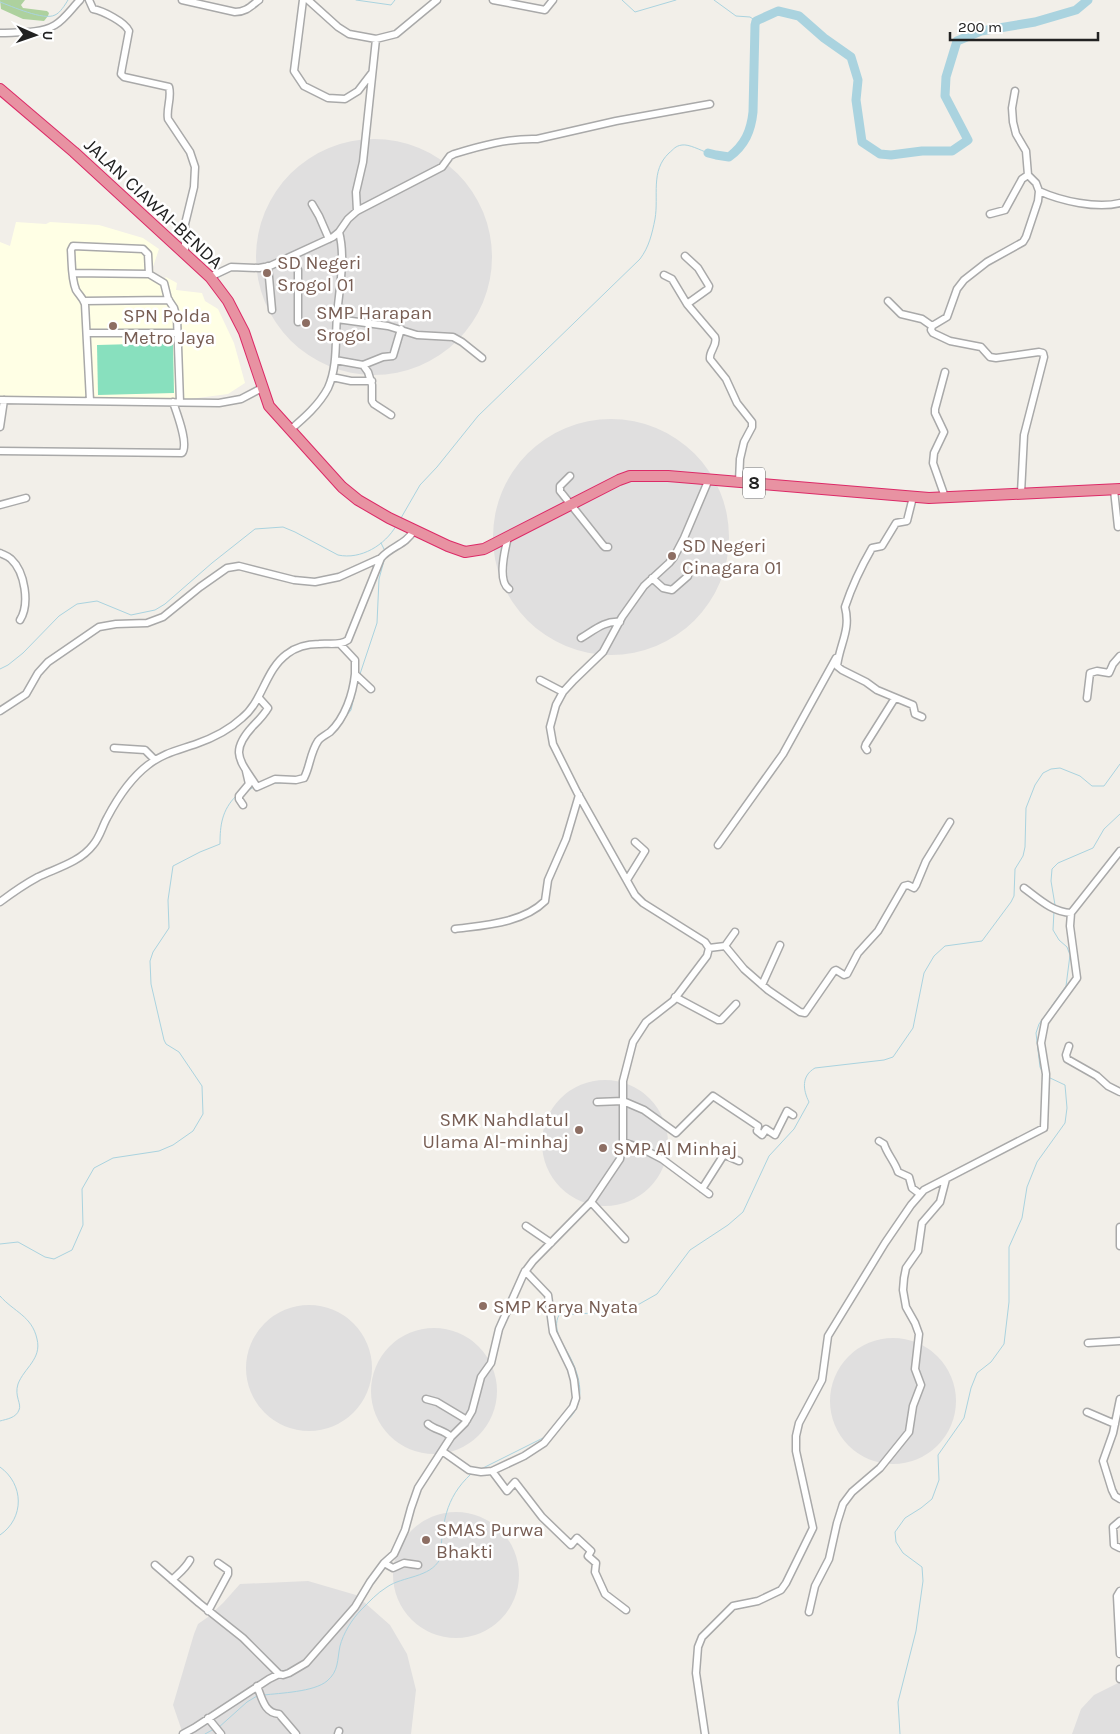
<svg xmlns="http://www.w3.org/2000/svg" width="1120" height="1734" viewBox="0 0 1120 1734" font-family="Karla,sans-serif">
<rect width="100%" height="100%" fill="#f2efe9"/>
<path fill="#e0dfdf" d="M256 257a118 118 0 1 1 236 0a118 118 0 1 1-236 0Z
M493 537a118 118 0 1 1 236 0a118 118 0 1 1-236 0Z
M542 1143a63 63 0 1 1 126 0a63 63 0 1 1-126 0Z
M246 1368a63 63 0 1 1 126 0a63 63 0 1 1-126 0Z
M371 1391a63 63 0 1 1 126 0a63 63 0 1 1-126 0Z
M830 1401a63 63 0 1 1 126 0a63 63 0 1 1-126 0Z
M393 1575a63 63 0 1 1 126 0a63 63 0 1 1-126 0Z
M308,1581L356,1595L390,1625L407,1654L416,1690L411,1734H183L173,1705L194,1634L198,1624L208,1617L223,1603L240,1584Z
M1120,1682V1734H1072L1081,1709L1094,1695Z"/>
<path fill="#ffffe5" d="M16,222L46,224L50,222L99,225L143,238L159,249L153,267L154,273L164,279L166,277L177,283L176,290L202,293L205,301L218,309L234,343L245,383L228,394L190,399L1,397L0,404V242L10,246Z"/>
<path fill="#add19e" d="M0,0H25L21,5L23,8L47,11L49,13L48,16L44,21L23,19L1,9Z"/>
<path fill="#88e0be" d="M173,343L174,393L98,395L97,345Z"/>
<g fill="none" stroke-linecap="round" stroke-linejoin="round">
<path stroke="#aad3df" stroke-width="1" d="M356,0L391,5L395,0
M622,0L635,12L676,0
M714,0L736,16L750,17L756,21
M0,2C11,6 44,21 55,15C60,13 65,5 68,0
M401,518L420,485L437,467L478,416L640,259C649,247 652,234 655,219C659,196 650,171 669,153C674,149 675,146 682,145C689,144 700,150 708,153
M381,543L385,551
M0,669L8,665L23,653L59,616L77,604L97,601L131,615L155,610L165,604L212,563L255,529L283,527L295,532L338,555C361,560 385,545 396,526
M360,674L377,623L379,579L385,557
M343,720L351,710L358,680
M303,772L308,755L314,741
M273,783H281
M247,791L254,787
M1055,905L1051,881L1052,869L1058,863L1093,848L1104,829L1120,814
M1043,1073L1040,1067L1036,1033L1039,1024L1066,986L1070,955L1067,947L1059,940L1053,930L1054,911
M0,1244L18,1242L45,1257L54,1259L72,1250L83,1225L82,1189L94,1168L113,1158L159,1151L173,1145L193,1131L203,1114L202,1086L179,1052L166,1044L164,1040L151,984L150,961L153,952L169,928L168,900L173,866L200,852L220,844C220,825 222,810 236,796
M0,1296C14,1312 32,1316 37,1339C42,1359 24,1368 18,1384C14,1396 22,1404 19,1410C16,1418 7,1419 0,1421
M564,1423C586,1407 582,1381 571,1359C565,1346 551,1330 559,1315L610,1312L623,1310L634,1307L657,1294L690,1250L728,1225L743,1212L769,1156L794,1129L809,1102C803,1090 801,1076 815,1068L884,1060L893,1057L913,1028L924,973L934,956L945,946L982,941L1011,902L1014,896L1015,869L1023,856L1025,847L1026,808L1035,785L1043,773L1051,769L1060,768L1080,776L1092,786H1104L1120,764
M0,1467C24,1484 25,1518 0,1535
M481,1469L545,1437
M264,1695C280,1693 314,1692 327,1681C339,1671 337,1660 340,1646C343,1634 352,1619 361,1610C369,1602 377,1593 387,1587C403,1576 430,1578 440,1559C443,1524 444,1499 471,1474
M218,1728L247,1702L257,1696
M205,1734L214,1729
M900,1734L898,1702L916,1631L923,1581L922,1567L903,1553L896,1542L895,1532L905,1518L921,1508L932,1499L939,1480L938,1455L964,1418L971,1388L977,1373L991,1362L1004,1344L1009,1302V1247L1022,1218L1027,1187L1037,1162L1065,1123L1067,1108L1065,1085L1048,1077"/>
<path stroke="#aad3df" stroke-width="9" d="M708,153L716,155L729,157C745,145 751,131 753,112L755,25L756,21L778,11L799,16L824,38L851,57L858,80L856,100L862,142L880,154L891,155L922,151H952L968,140L945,96L946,77L957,41L981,31L1035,22L1076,10L1088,0"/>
<g stroke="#a9a9a9" stroke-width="9">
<path id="minor" d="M89,0L93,9C103,11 125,22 129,31L122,68L121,74L124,77L169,87C172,98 166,108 168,119L190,152L195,167L194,187L185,224V252
M182,0L235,12C246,12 251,6 259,0
M303,0L294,71L304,86L328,98L345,99L358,91L371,74
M308,0L338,27L349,34L376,39L396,34L437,0
M493,0L545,10L553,0
M0,33C17,32 40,34 55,25C65,19 72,8 80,0
M1015,91L1012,108L1013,122L1016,134L1026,151L1028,175L1036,183L1039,191L1038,201L1026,237L1023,242L987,262L964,280L957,289L947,317L932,326L931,330L933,333L950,341L981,347L990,357L996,358L1039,352L1043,353L1044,357L1024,435L1021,493
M1039,191C1061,201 1097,209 1120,203
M312,204L319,216L329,239
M357,211L356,192L363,162L376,39
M990,214L1005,210L1022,179L1028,175
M685,256L698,268L709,286L708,289L687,304
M288,258L298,270V322
M268,266L272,310
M73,273L149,274
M664,275L672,279L687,304L715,337C718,346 709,350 710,359L726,379L737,403L752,422V427L744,442L740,459L739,482
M210,277L231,267L259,268L270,266L333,237L339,232L348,219L357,211L442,167L450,156L454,154C480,146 509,138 537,139L616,121L710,104
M84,301L169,300
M888,301L901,314L922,319L932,326
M337,319L388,326L417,335L453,337L462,342L482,358
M87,333H178
M335,360L363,365L383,357L393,356L401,329
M363,365L368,372L372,385V401L374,404L391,415
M945,372L935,409V413L944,432L934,453L933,463L945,497
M332,377L351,381H372
M0,400L219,403L241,399L262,388
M90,401L85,304C83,298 79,295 76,290C71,278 72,263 71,250L73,246L143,249L148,254L149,274L164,283L168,299L174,308L177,318L180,402
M0,427L4,400
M290,430C304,418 319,405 328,388C338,366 335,340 337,316C339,289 346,258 339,232
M0,451L182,453C189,444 177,414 173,402
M570,476L560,486V491L603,545L605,547H608
M1114,490L1118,527
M913,497L907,521L896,523L882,546L872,548C861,567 852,586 845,607C851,630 840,643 837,666L842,670L866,682L877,690L913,705L915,714L922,717
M0,505L26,498
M508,537C505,549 497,581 509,589
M0,553C4,555 8,556 11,559C25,572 30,604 20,620
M652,578L663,588L672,590L688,576
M581,638C593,631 605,620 620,622
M340,644L355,660V674L371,689
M540,680L563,692
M259,698L268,708C264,715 258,721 253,726C228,753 241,761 257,787L275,779L296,780L304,778C310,767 310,753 318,741C321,737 326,735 330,732C345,718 353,694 355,674
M1087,698L1090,673L1097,671L1109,673L1113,664L1120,656
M0,711L26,694L38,673L48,662L99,627L116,624L147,623L163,617L200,587L227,568L239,566L294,580L315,582L339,577L381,558
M114,748L145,750L155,760
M867,750L865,747L866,744L895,698
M243,805L239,799V796L249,784L246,771
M718,845L783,754L836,658
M627,880L645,851L635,842
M1024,888C1039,899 1052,912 1071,913
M0,902C12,893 25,884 38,877C57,868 80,862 93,845C100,837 102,827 107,818C117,799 131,778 148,765C163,753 179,750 196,744C213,738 229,730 242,718C263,701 265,670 287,654C296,647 308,644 319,644C329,643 340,646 348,640L381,558C391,546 406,545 414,530
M455,929C485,925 523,923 545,901L548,880L566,839L579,795
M725,946L735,932
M709,948L725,946L744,969L768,990L800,1012L805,1013L834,971L836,970L844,975L847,974L858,953L878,931L904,886L908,885L914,888L916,885L926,861L950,822
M762,985L780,945
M675,997L718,1020H721L736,1004
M1069,1046L1066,1055L1067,1059L1097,1076L1108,1086L1120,1092
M597,1102L623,1101L644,1110L676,1133L713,1096L758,1126L757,1131L762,1135L766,1129L775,1135L787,1111L793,1115
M879,1141L884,1144C887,1154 895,1162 898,1172L909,1177L912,1188L920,1194
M623,1142L643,1149L662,1159L709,1194
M702,1189L723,1156L725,1155L739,1161
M591,1202L625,1239
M526,1226L551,1243
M1120,1227V1246
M1088,1343L1120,1341
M426,1399L437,1402L467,1420
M1120,1399L1113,1433L1103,1461L1112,1490L1115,1496L1120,1499
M1087,1412L1115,1424
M428,1424C435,1430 444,1430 451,1437
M442,1451L469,1470L481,1472L492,1471L524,1456L544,1443L573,1407L576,1398L574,1380L571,1369L553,1332L548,1295L525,1271
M492,1471L507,1491L515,1482L542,1517L571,1545L577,1538L591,1551L588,1556L596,1563L595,1572L605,1594L626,1610
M1120,1521L1113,1527L1114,1545L1120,1548
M384,1563L393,1568L404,1563L418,1565
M155,1565L199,1603L243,1638L279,1674
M172,1580C179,1573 185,1569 190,1560
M1120,1591L1117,1596L1120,1654
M208,1611L228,1574V1570L218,1563
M809,1612L815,1586L829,1559L837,1523L843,1504L852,1492L880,1468L909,1432L913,1406L921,1385L915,1369L919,1334L915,1323L906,1307L903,1290L904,1278L906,1268L918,1251L922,1223L940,1202L946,1179
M1120,1669V1679
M257,1686C262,1698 264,1713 279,1714L296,1734
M208,1718L221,1734
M183,1734L194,1728L269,1679L279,1674L283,1675L289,1673L306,1663L355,1607L370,1582L384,1563L394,1554L405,1530L411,1508L418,1488L451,1437L465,1423L472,1411L481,1377L491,1363L499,1329L524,1273L533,1261L591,1202L620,1159L623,1142V1081L633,1042L646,1022L673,1001L707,956L709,948L705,942L643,903L635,895L577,792L553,744L550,727L556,705L563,692L574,680L603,652L622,617L644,586L669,563L674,557L684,538L709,479
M338,1734L339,1731
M705,1734L696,1673L698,1647L702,1637L733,1606L758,1601L781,1590L786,1583L813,1528L796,1451V1436L799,1423L822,1380L828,1336L885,1243L911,1205L924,1190L1044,1128L1046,1074L1041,1043L1045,1022L1077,978L1070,926L1071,913L1120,851"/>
</g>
<g stroke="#dc2a67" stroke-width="12">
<path id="highway" d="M0,89L74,152L210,277L228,301L244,332L269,406L342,487L358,500L389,518L448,546L465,552L484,549L619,480L630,476H668L929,498L1120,489"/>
</g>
<use href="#minor" stroke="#fff" stroke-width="6"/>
<use href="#highway" stroke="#e892a2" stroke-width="10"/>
</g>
<g fill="#8d6e63" stroke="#fff" stroke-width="2">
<circle cx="267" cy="273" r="5"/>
<circle cx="306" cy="323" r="5"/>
<circle cx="113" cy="326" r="5"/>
<circle cx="672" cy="556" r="5"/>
<circle cx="579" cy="1130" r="5"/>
<circle cx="603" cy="1148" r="5"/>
<circle cx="483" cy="1306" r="5"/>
<circle cx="426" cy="1540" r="5"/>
</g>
<g text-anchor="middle" stroke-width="5" stroke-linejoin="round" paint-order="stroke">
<rect fill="#fff" stroke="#646464" stroke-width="1" x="743" y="467.5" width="22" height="31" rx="4"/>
<g font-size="18" font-weight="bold" fill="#222">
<text x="754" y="489">8</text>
</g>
<g font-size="19" fill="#222" stroke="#fff">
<text transform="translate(154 203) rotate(43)" y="7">JALAN CIAWAI-BENDA</text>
</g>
<g font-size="19" fill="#785e54" stroke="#fff" text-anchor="start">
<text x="277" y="269">SD Negeri<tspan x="277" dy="22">Srogol 01</tspan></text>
<text x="316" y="319">SMP Harapan<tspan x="316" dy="22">Srogol</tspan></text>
<text x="123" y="322">SPN Polda<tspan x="123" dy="22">Metro Jaya</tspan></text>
<text x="682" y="552">SD Negeri<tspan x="682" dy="22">Cinagara 01</tspan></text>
<text x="569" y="1126" text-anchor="end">SMK Nahdlatul<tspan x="569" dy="22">Ulama Al-minhaj</tspan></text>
<text x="613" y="1155">SMP Al Minhaj</text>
<text x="493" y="1313">SMP Karya Nyata</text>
<text x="436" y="1536">SMAS Purwa<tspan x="436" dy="22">Bhakti</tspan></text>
</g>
</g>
<g transform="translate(35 35) rotate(92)" stroke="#ffffff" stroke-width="4" paint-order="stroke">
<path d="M0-4L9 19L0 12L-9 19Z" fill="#222222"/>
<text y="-8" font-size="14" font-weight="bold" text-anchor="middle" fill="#222222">U</text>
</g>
<path d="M950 32v8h148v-8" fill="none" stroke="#222222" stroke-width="2.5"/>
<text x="958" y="32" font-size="15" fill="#222222" stroke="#ffffff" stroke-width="4" paint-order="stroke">200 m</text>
</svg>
